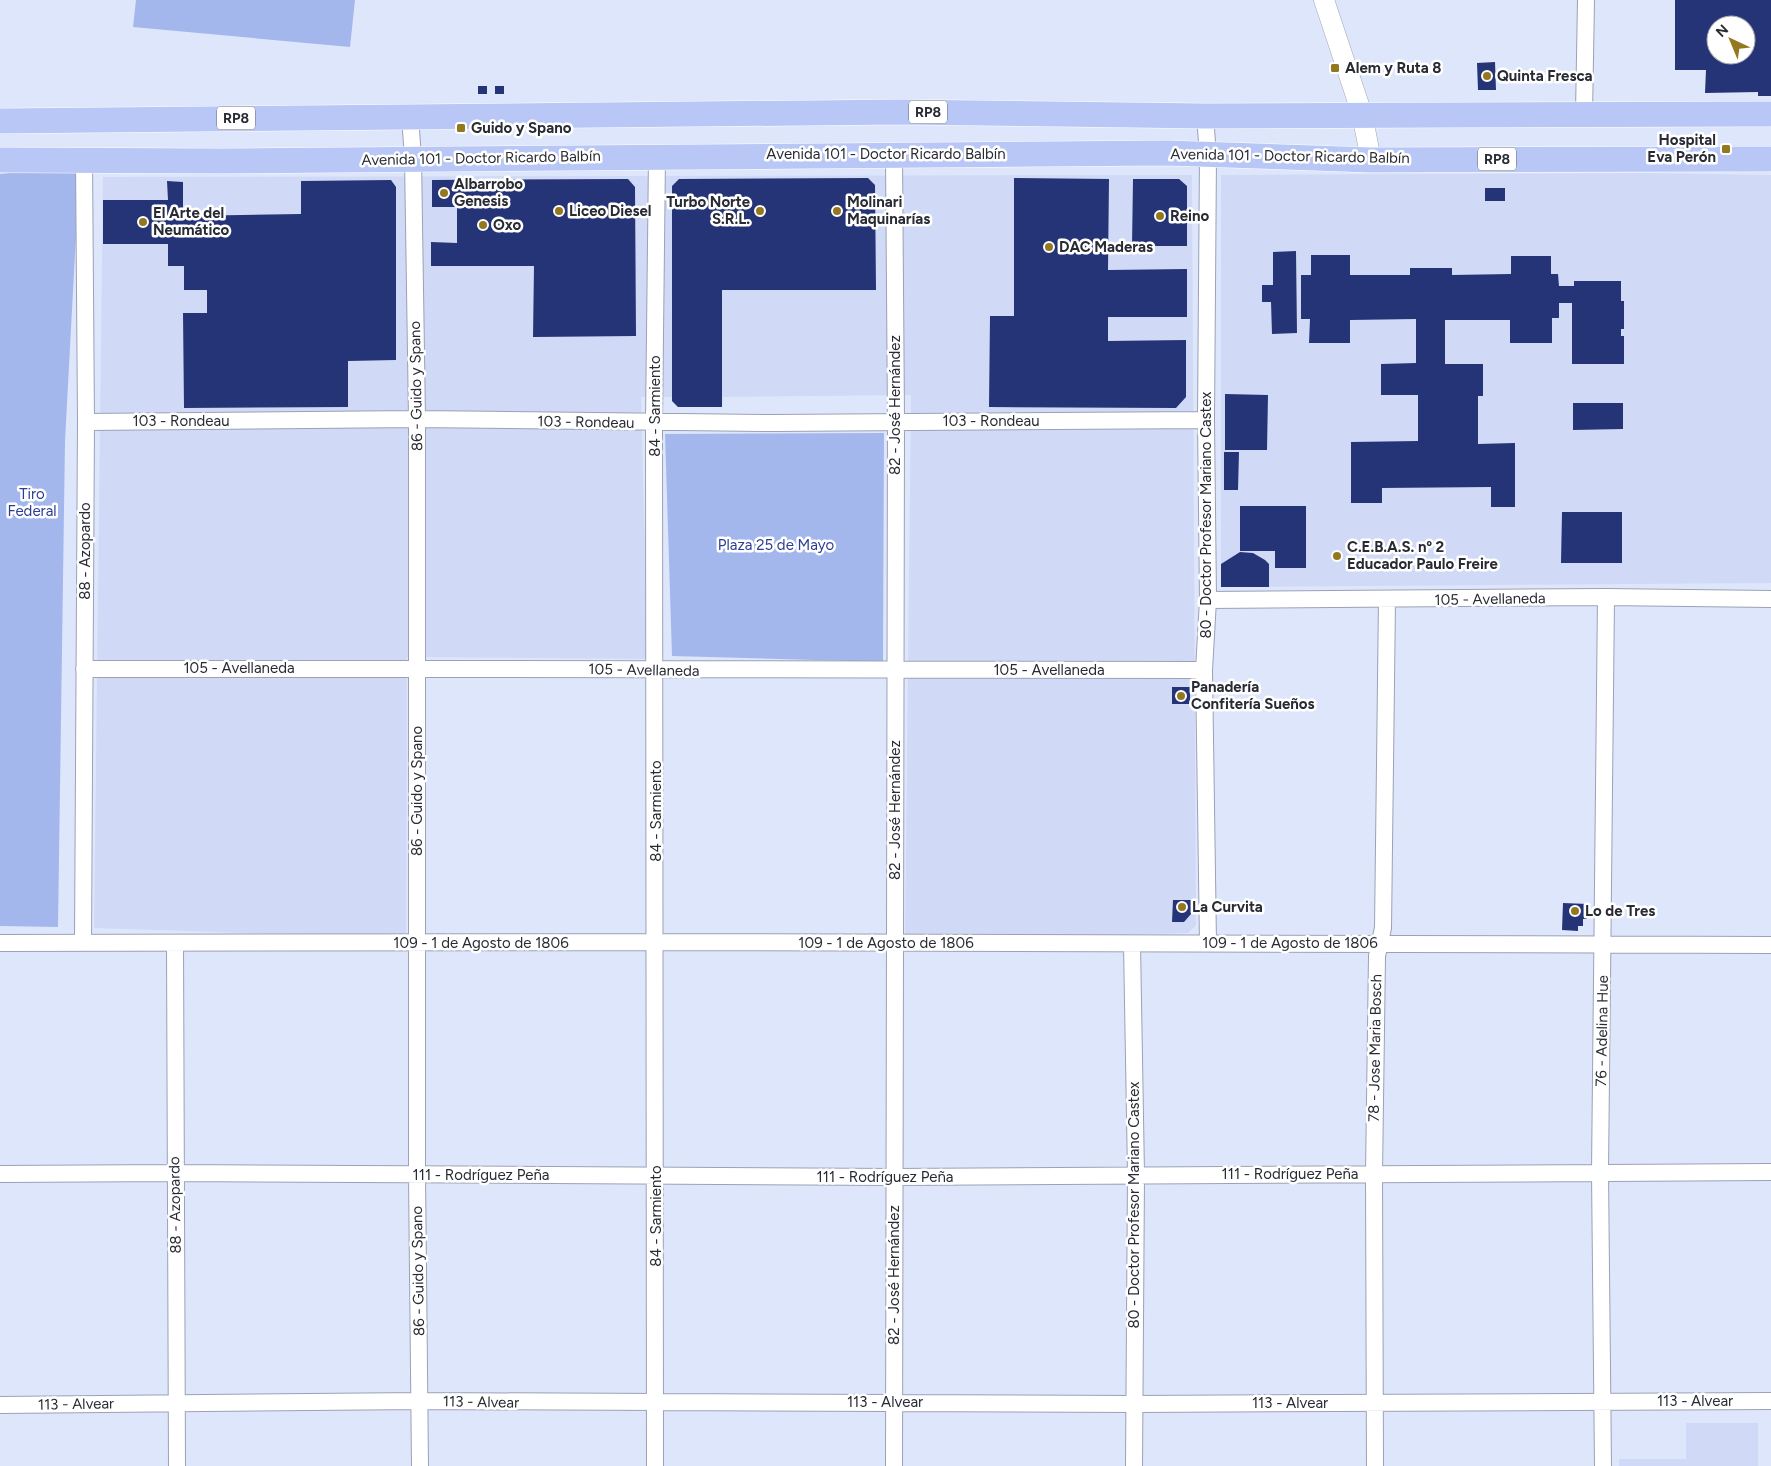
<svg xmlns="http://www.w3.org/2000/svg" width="1771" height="1466" viewBox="0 0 1771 1466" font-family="Figtree,sans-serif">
<rect width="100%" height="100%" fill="#dee6fc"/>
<path fill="#d0daf6" d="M1641,173L1771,175V583L1221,587V175Z
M1192,175L1196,925L1188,933L905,941L911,395L723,397L722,407H678L672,401V397H641L648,659L407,657L406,938L94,928L103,177Z
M1686,1423H1758V1466H1619V1459H1686Z"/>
<path fill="#a4b7ec" d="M136,0H355L350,47L133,27Z
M61,168L74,171L79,179L65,441L58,927L0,926V174Z
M884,433L883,662L672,656L665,434Z"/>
<path fill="#253477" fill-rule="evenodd" d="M1675,0H1771V96H1758V92L1705,93L1706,70H1675ZM1716,25H1746V55H1716Z
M1495,62L1496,90H1478L1477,63Z
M478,86H487V94H478Z
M495,86H504V94H495Z
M868,178L875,185L876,290H722V407H678L672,401V186L679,179Z
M1014,178L1109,179L1108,270L1187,269V317H1108V341L1186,340V397L1176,408L989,407L990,316H1014Z
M628,179L635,187L636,336L533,337L534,266H431V242L457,243V207H432V180Z
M1133,179H1179L1187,186V246H1132Z
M391,180L396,187V360L348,361V407L184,408L183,313H207V290H184V266H168V244H103V200H168L167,181L183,182V216L301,214V181Z
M1485,188H1505V201H1485Z
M1296,251L1297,333L1272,334L1271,302H1262V285H1273V252Z
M1311,255H1350V275H1410V268H1452V275L1511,274V256H1551V274H1558L1559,286H1574V281H1621V301H1624V329H1621V336H1624V364H1572V303H1559V318H1552V343H1510V320H1445V364H1483V396H1478V444L1515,443V507H1491V487L1382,488V503H1351V442L1418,441V395H1381V364L1416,363V319L1350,320V343H1309L1310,319H1301V275H1311Z
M1225,394L1268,395L1267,450H1225Z
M1573,403H1623V429L1573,430Z
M1224,452H1239L1238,490H1224Z
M1240,506H1306V568H1275V551H1240Z
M1562,512H1622V563H1561Z
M1240,552L1253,553L1265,560L1269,564V587H1221V564Z
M1172,687H1190V704H1172Z
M1173,900H1191V914L1184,922H1172Z
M1563,903L1588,904L1587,919H1583V926H1578V931L1562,930Z"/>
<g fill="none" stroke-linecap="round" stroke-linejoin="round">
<g stroke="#9ba2b6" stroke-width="18">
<path id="minor" d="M1584,114L1586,0
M410,116L413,158L417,419V1175L420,1466
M1205,116L1208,155L1206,420L1208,600L1204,670L1208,943
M894,154L896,422L894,1466
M86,422L417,419L773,423L1206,420
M1208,600L1606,597L1771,599
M84,669C457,667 831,671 1204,670
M0,943L656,942L1771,945
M83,943L86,422L84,159
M175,944L177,1466
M1132,944L1136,1174L1134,1466
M0,1174L175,1173L894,1177L1771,1172
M0,1405L420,1401L1135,1404L1771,1401
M655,1466L654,423L657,156
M1375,1466L1374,1174L1377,956L1383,928L1387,600
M1603,1466L1600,1172L1606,597"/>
</g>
<g stroke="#9ba2b6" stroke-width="21">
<path id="tertiary" d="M1324,0L1362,114L1371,160"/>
</g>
<g stroke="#fff" stroke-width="26">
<path id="primary" d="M0,121L900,112L1205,116L1771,114
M0,160L222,161L1167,153L1371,160L1771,159"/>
</g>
<use href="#minor" stroke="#fff" stroke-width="16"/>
<use href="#tertiary" stroke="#fff" stroke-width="20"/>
<use href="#primary" stroke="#b8c7f5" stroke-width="25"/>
</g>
<g fill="#94781f" stroke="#fff" stroke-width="2">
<rect x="1330" y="63" width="10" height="10" rx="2.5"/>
<circle cx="1487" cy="76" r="5"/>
<rect x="456" y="123" width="10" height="10" rx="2.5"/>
<rect x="1721" y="144" width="10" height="10" rx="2.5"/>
<circle cx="444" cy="193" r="5"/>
<circle cx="559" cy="211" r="5"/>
<circle cx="760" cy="211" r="5"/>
<circle cx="837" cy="211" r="5"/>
<circle cx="1160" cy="216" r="5"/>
<circle cx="143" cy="222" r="5"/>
<circle cx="483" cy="225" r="5"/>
<circle cx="1049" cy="247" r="5"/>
<circle cx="1337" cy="556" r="5"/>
<circle cx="1181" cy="696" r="5"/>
<circle cx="1182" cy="907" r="5"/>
<circle cx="1575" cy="911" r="5"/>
</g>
<g text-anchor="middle" stroke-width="5" stroke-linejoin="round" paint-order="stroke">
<g fill="#fff" stroke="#686b70" stroke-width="1">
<rect x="909" y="100.5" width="38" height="23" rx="4"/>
<rect x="217" y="106.5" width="38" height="23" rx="4"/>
<rect x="1478" y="147.5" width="38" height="23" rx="4"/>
</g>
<g font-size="14" font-weight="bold" fill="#282b33">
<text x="928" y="117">RP8</text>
<text x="236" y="123">RP8</text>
<text x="1497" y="164">RP8</text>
</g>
<g font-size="15" font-weight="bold" fill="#282b33" stroke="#fff" text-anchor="start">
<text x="1345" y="73">Alem y Ruta 8</text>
<text x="1497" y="81">Quinta Fresca</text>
<text x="471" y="133">Guido y Spano</text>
<text x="1716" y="145" text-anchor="end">Hospital<tspan x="1716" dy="17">Eva Perón</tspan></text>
<text x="454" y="189">Albarrobo<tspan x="454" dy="17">Genesis</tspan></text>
<text x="750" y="207" text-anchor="end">Turbo Norte<tspan x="750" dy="17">S.R.L.</tspan></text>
<text x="847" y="207">Molinari<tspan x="847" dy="17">Maquinarías</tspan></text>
<text x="569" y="216">Liceo Diesel</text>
<text x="153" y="218">El Arte del<tspan x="153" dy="17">Neumático</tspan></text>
<text x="1170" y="221">Reino</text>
<text x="493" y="230">Oxo</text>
<text x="1059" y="252">DAC Maderas</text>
<text x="1347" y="552">C.E.B.A.S. nº 2<tspan x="1347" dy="17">Educador Paulo Freire</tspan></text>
<text x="1191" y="692">Panadería<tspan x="1191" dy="17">Confitería Sueños</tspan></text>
<text x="1192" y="912">La Curvita</text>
<text x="1585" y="916">Lo de Tres</text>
</g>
<g font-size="15" fill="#282b33" stroke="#fff">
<text x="886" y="159">Avenida 101 - Doctor Ricardo Balbín</text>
<text transform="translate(1290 156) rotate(1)" y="5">Avenida 101 - Doctor Ricardo Balbín</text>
<text transform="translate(481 158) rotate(-1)" y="5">Avenida 101 - Doctor Ricardo Balbín</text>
<text transform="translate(416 386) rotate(-91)" y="5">86 - Guido y Spano</text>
<text transform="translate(895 405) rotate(-90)" y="5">82 - José Hernández</text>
<text transform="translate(655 406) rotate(-90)" y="5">84 - Sarmiento</text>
<text x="181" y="426">103 - Rondeau</text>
<text x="991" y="426">103 - Rondeau</text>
<text transform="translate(586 422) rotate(1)" y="5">103 - Rondeau</text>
<text transform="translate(1206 515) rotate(-90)" y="5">80 - Doctor Profesor Mariano Castex</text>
<text transform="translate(85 551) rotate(-90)" y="5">88 - Azopardo</text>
<text transform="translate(1490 599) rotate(-1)" y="5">105 - Avellaneda</text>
<text x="239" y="673">105 - Avellaneda</text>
<text transform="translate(644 670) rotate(1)" y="5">105 - Avellaneda</text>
<text x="1049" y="675">105 - Avellaneda</text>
<text transform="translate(417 791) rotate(-90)" y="5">86 - Guido y Spano</text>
<text transform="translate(895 810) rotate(-90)" y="5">82 - José Hernández</text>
<text transform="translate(656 811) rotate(-90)" y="5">84 - Sarmiento</text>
<text x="481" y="948">109 - 1 de Agosto de 1806</text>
<text x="886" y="948">109 - 1 de Agosto de 1806</text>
<text x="1290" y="948">109 - 1 de Agosto de 1806</text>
<text transform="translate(1602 1031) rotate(-89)" y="5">76 - Adelina Hue</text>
<text transform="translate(1375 1048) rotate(-89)" y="5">78 - Jose Maria Bosch</text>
<text x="1290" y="1179">111 - Rodríguez Peña</text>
<text x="481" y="1180">111 - Rodríguez Peña</text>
<text x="885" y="1182">111 - Rodríguez Peña</text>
<text transform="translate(175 1205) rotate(-91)" y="5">88 - Azopardo</text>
<text transform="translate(1134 1205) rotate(-90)" y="5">80 - Doctor Profesor Mariano Castex</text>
<text transform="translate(656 1216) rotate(-90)" y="5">84 - Sarmiento</text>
<text transform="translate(418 1271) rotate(-91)" y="5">86 - Guido y Spano</text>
<text transform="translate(894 1275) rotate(-90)" y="5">82 - José Hernández</text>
<text x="1695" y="1406">113 - Alvear</text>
<text transform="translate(481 1402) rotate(1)" y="5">113 - Alvear</text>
<text x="885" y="1407">113 - Alvear</text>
<text x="1290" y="1408">113 - Alvear</text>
<text transform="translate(76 1404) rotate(-1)" y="5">113 - Alvear</text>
</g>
<g font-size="15" fill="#2b3d94" stroke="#fff">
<text x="32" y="499">Tiro<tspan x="32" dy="17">Federal</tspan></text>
<text x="776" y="550">Plaza 25 de Mayo</text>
</g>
</g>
<g transform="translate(1731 40) rotate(316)"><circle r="24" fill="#ffffff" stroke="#a9aaad"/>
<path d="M0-4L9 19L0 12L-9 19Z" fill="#94781f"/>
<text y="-8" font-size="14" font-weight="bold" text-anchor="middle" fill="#282b33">N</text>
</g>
</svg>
